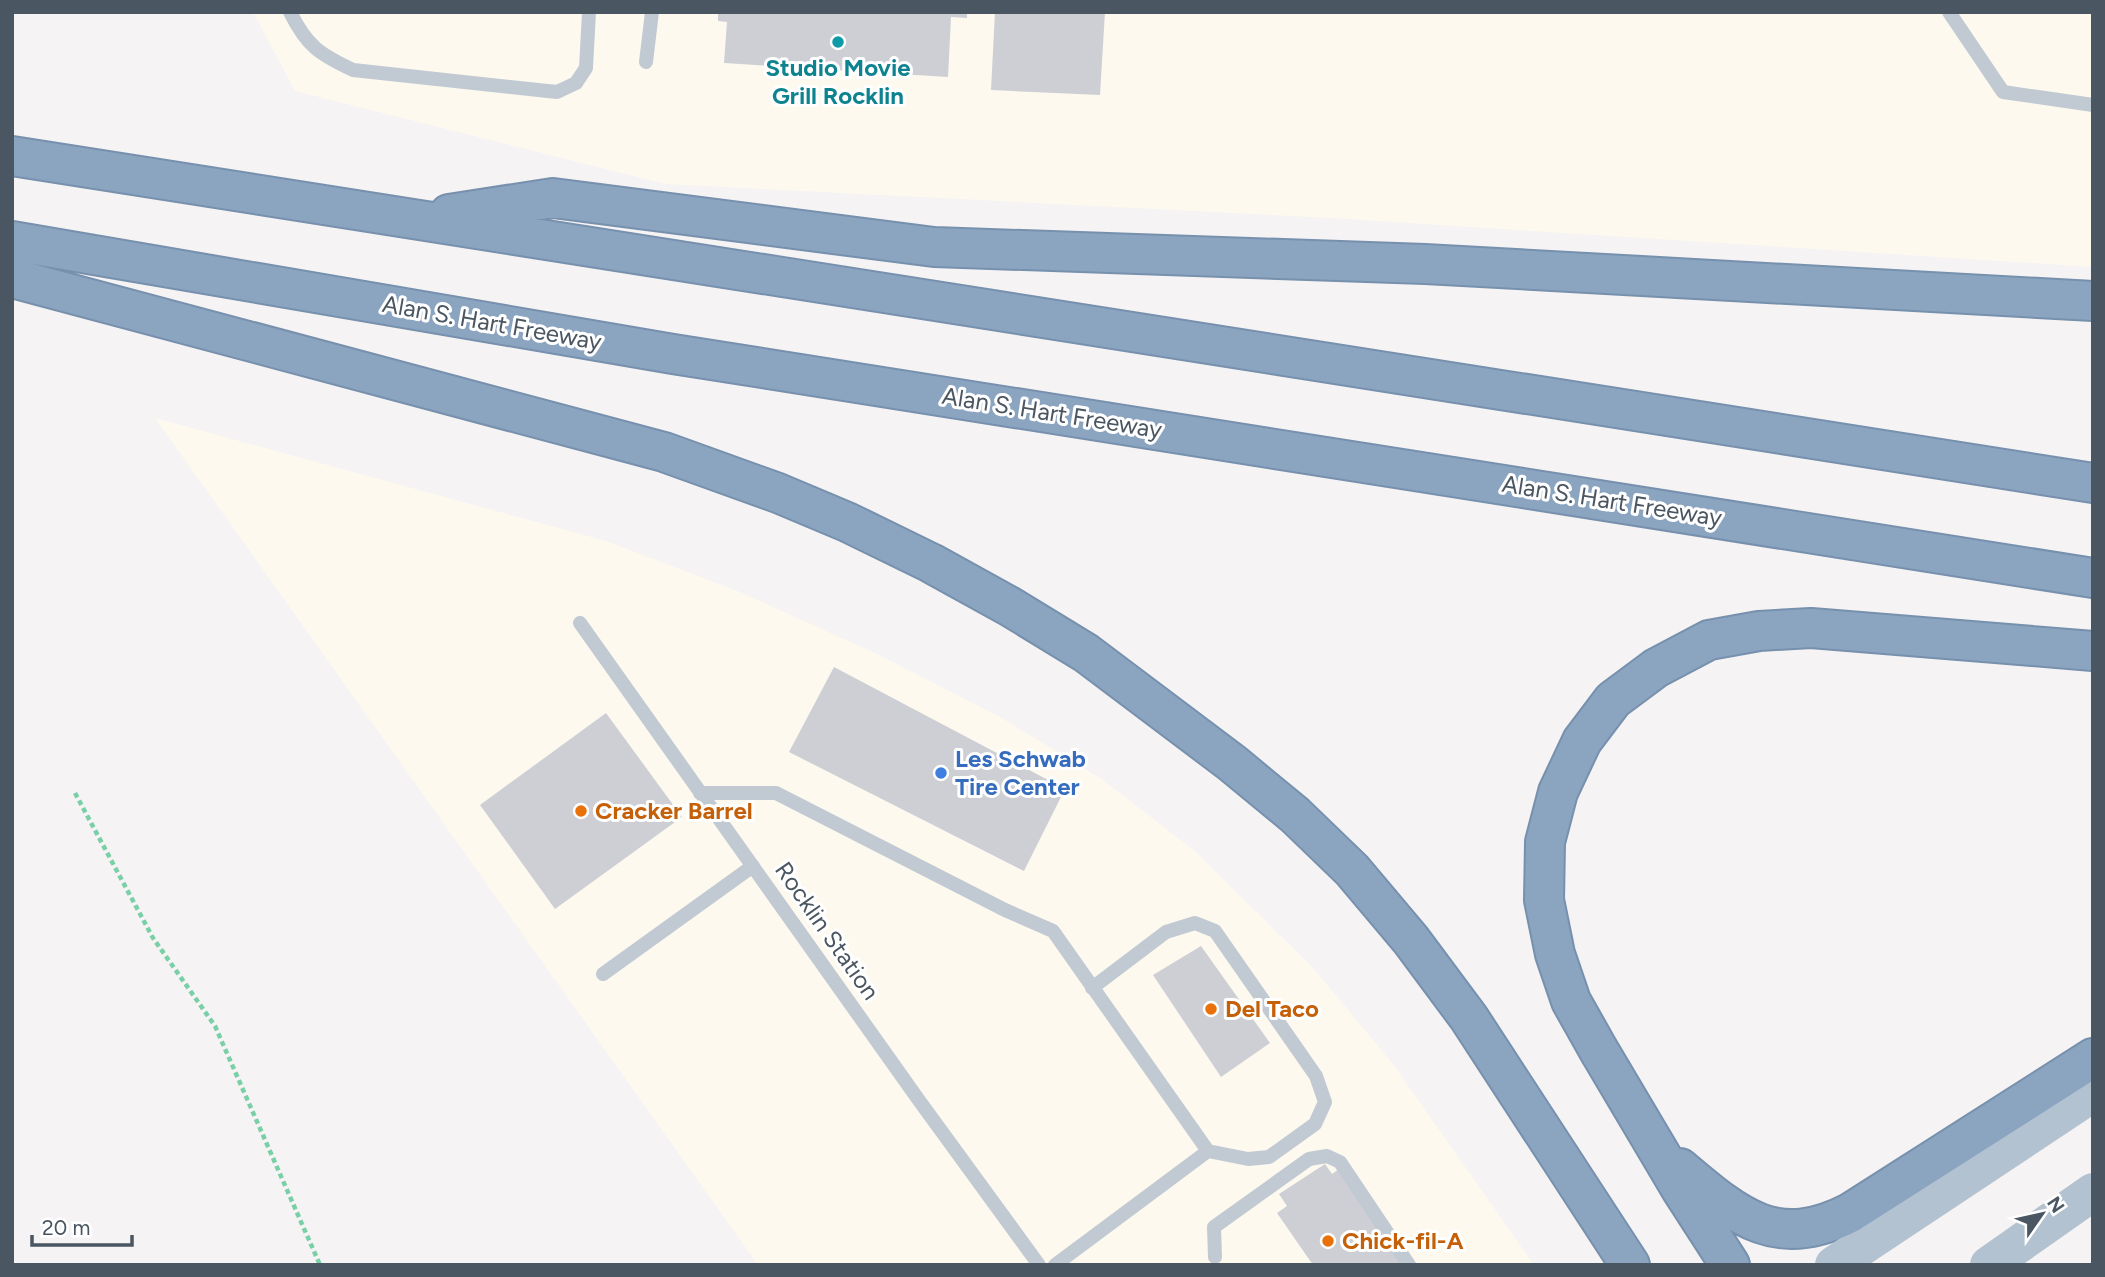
<svg xmlns="http://www.w3.org/2000/svg" width="2105" height="1277" viewBox="0 0 2105 1277" font-family="Figtree,sans-serif">
<rect width="100%" height="100%" fill="#f5f3f3"/>
<path fill="#fdf9ef" d="M253,12H2093V267L1331,218L665,184L295,91Z
M155,418L606,541L740,592L877,654L1000,717L1100,778L1195,851L1315,970L1393,1064L1534,1265H758Z"/>
<path fill="#cdcfd5" d="M718,12H967V18L951,17L948,77L724,63L727,22L718,21Z
M995,12H1105L1100,95L991,90Z
M834,667L1065,789L1024,871L789,752Z
M606,713L682,817L555,909L480,805Z
M1201,946L1270,1043L1221,1077L1153,975Z
M1325,1164L1332,1174L1339,1169L1403,1261L1398,1265H1313L1277,1213L1287,1206L1279,1194Z"/>
<g fill="none" stroke-linecap="round" stroke-linejoin="round">
<g stroke="#7690ad" stroke-width="42">
<path id="highway" d="M12,156L2093,483
M449,214L553,198L934,247L1425,264L2093,301
M12,241L673,354L2093,578
M12,278L664,452L778,493L847,522L931,563L1009,606L1086,653L1232,763L1295,815L1352,870L1411,940L1469,1018L1630,1265
M1680,1168C1737,1216 1776,1251 1850,1213L2093,1058
M1730,1265L1681,1189L1598,1049L1571,1001L1555,954L1544,900L1545,842L1558,792L1582,741L1613,700L1656,668L1709,640L1759,631L1811,628L2093,651"/>
</g>
<path stroke="#7ad0a6" stroke-width="4.5" stroke-dasharray="5 3.5" stroke-linecap="butt" d="M75,793L153,938L215,1026L320,1265"/>
<path stroke="#c1cad2" stroke-width="14" d="M290,12C307,46 319,54 353,70L557,92L576,83L586,68L589,12
M1949,12L2003,92L2093,105
M646,62L652,12
M580,623L918,1099L1039,1265
M700,793H776L1005,910L1053,931L1208,1151L1055,1265
M603,974L753,866
M1092,988L1166,932L1195,923L1215,931L1316,1076L1325,1102L1315,1124L1269,1157L1248,1159L1208,1151
M1215,1257L1214,1227L1309,1159L1327,1156L1340,1162L1409,1265"/>
<path stroke="#b3c2d1" stroke-width="38" d="M1834,1265L2093,1093
M1989,1265L2093,1192"/>
<use href="#highway" stroke="#8ba5c1" stroke-width="38"/>
</g>
<circle fill="#0f9aa8" stroke="#fff" stroke-width="2.5" cx="838" cy="42" r="7"/>
<circle fill="#3f7fe0" stroke="#fff" stroke-width="2.5" cx="941" cy="773" r="7"/>
<g fill="#e8710a" stroke="#fff" stroke-width="2.5">
<circle cx="581" cy="811" r="7"/>
<circle cx="1211" cy="1009" r="7"/>
<circle cx="1328" cy="1241" r="7"/>
</g>
<g text-anchor="middle" stroke-width="6" stroke-linejoin="round" paint-order="stroke">
<g font-size="24" font-weight="bold" fill="#0d838f" stroke="#fff">
<text x="838" y="76">Studio Movie<tspan x="838" dy="28">Grill Rocklin</tspan></text>
</g>
<g font-size="24" fill="#4a5661" stroke="#fff">
<text transform="translate(492 323) rotate(10)" y="8">Alan S. Hart Freeway</text>
<text transform="translate(1052 413) rotate(9)" y="8">Alan S. Hart Freeway</text>
<text transform="translate(1612 501) rotate(9)" y="8">Alan S. Hart Freeway</text>
<text transform="translate(827 931) rotate(55)" y="8">Rocklin Station</text>
</g>
<g font-size="24" font-weight="bold" fill="#366cbe" stroke="#fff" text-anchor="start">
<text x="955" y="767">Les Schwab<tspan x="955" dy="28">Tire Center</tspan></text>
</g>
<g font-size="24" font-weight="bold" fill="#c56008" stroke="#fff" text-anchor="start">
<text x="595" y="819">Cracker Barrel</text>
<text x="1225" y="1017">Del Taco</text>
<text x="1342" y="1249">Chick-fil-A</text>
</g>
</g>
<rect width="2105" height="1277" fill="none" stroke="#4a5661" stroke-width="28"/>
<g transform="translate(2042 1214) rotate(56)" stroke="#ffffff" stroke-width="5" paint-order="stroke">
<path d="M0-5L12 26L0 18L-12 26Z" fill="#4a5661"/>
<text y="-10" font-size="19" font-weight="bold" text-anchor="middle" fill="#4a5661">N</text>
</g>
<path d="M32 1235v10h100v-10" fill="none" stroke="#4a5661" stroke-width="3.5"/>
<text x="42" y="1235" font-size="21" fill="#4a5661" stroke="#ffffff" stroke-width="5" paint-order="stroke">20 m</text>
</svg>
